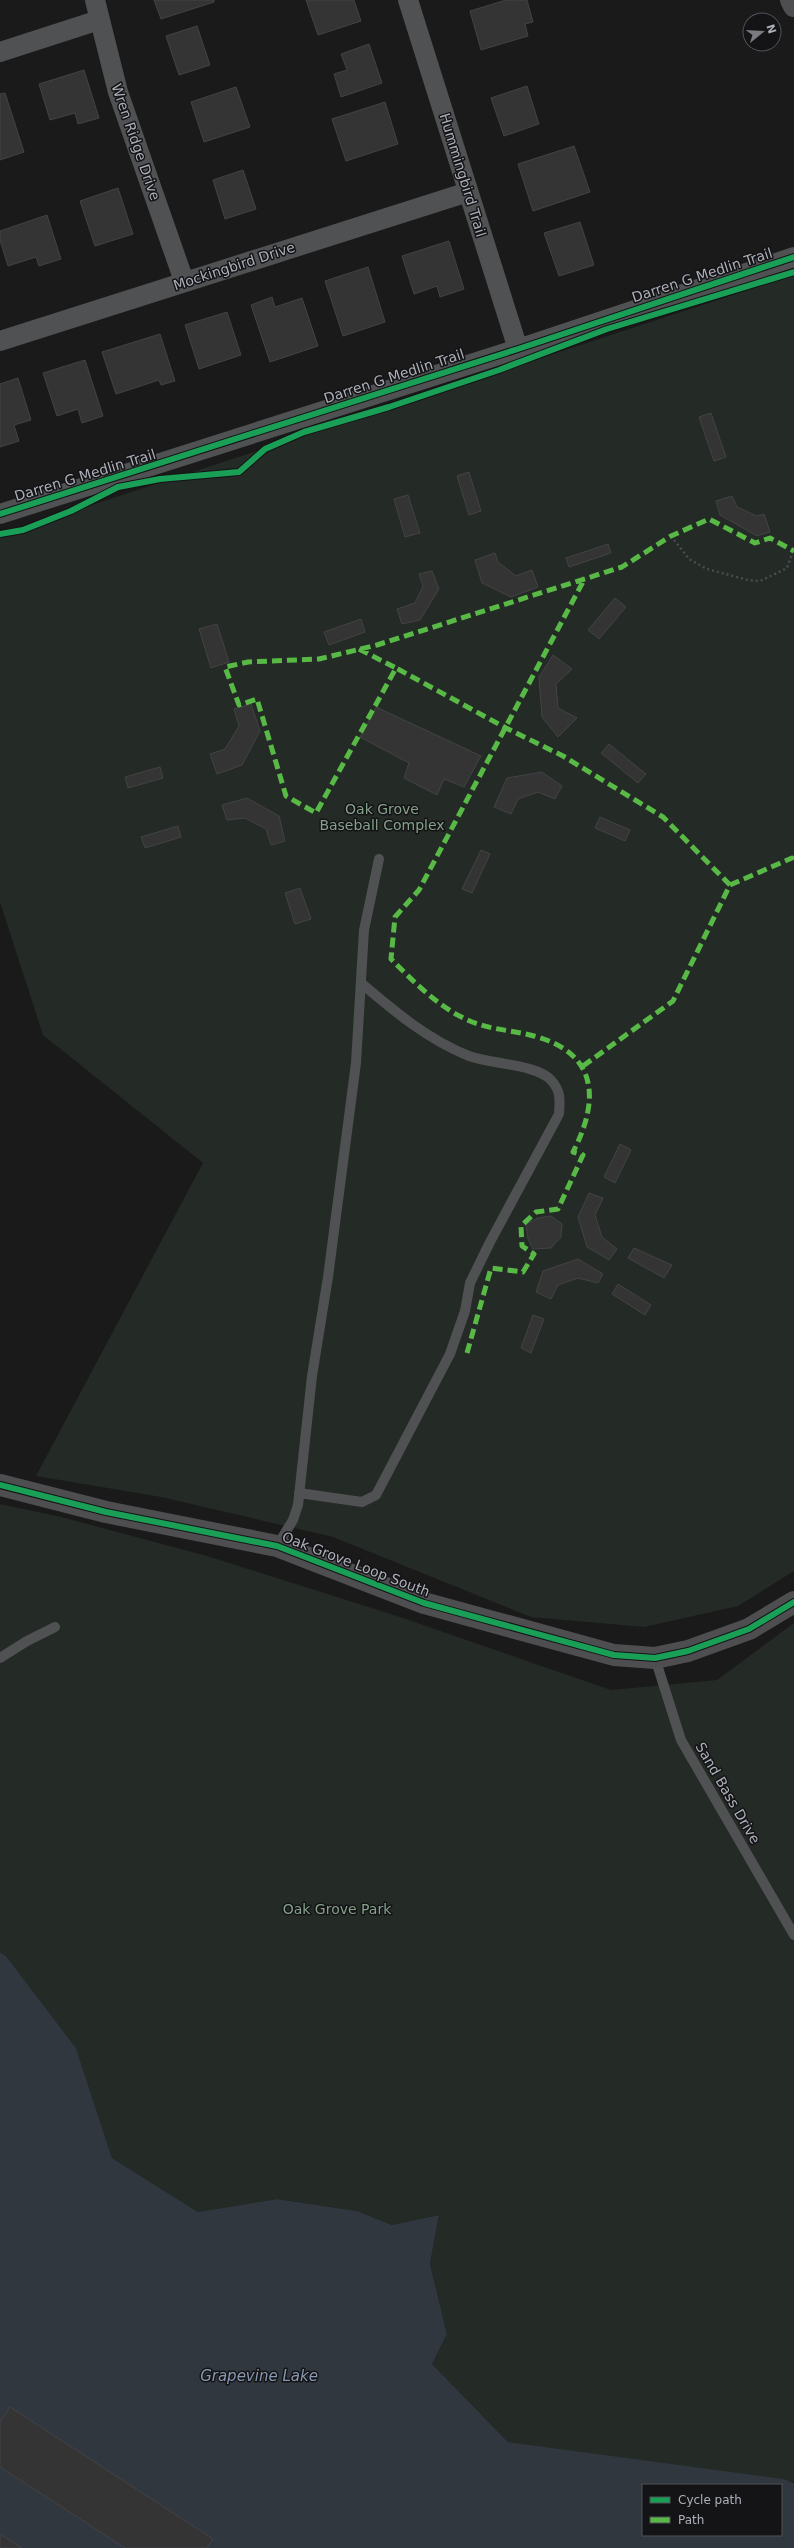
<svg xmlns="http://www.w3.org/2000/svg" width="794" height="2548" viewBox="0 0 794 2548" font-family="'DejaVu Sans',sans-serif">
<rect width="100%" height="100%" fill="#1a1a1a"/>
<path fill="#242a25" d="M794,275V1571L738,1606L644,1627L531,1617L333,1537L161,1497L36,1476L203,1163L43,1035L0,902V535Z
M0,1504L61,1517L207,1556L397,1616L611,1690L717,1680L794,1623V2482L508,2442L432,2364L447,2334L430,2264L439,2215L392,2225L357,2211L277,2199L198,2212L112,2158L76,2048L6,1956L0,1952Z"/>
<path fill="#31373f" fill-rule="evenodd" d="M0,1952L6,1956L76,2048L112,2158L198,2212L277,2199L357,2211L392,2225L439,2215L430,2264L447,2334L432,2364L508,2442L783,2479L794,2483V2548H0ZM643,2485H781V2535H643Z"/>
<path fill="#343435" stroke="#434346" d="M154,0H214V2L161,19Z
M306,0H354L361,21L318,35Z
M506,0H527L533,22L525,24L528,36L481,50L470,11Z
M197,26L210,65L179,75L166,36Z
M369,44L382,83L341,97L334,74L347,70L341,54Z
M84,70L99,118L78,124L75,113L50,120L39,84Z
M527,86L539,124L504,136L491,98Z
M236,87L250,127L204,142L191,102Z
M5,93L24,152L0,160V94Z
M385,102L398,144L346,161L332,119Z
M574,146L590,192L533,211L518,164Z
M243,170L256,209L225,219L213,180Z
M118,188L133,234L95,246L80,201Z
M47,215L61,259L39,266L36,257L8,266L0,240V231Z
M580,222L594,265L559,276L544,233Z
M449,241L464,289L440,297L437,286L414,294L402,256Z
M368,267L385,322L343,336L325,281Z
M272,297L275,307L302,298L318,346L270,362L251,305Z
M227,312L241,355L199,369L185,325Z
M160,334L175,381L161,385L159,380L116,394L102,352Z
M85,360L103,416L82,423L78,409L57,416L43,373Z
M18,378L31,420L14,425L19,441L0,447V384Z
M711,413L726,457L714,461L699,417Z
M469,472L481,511L469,515L457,476Z
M408,495L420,533L405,537L394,499Z
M732,496L737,507L757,516L764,514L770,532L757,536L720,515L716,501Z
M608,544L611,553L569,567L566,558Z
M495,553L498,562L516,576L532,570L538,587L511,597L482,583L475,560Z
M432,571L439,589L420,620L402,624L397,609L415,603L423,586L419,574Z
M615,598L626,607L599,639L588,630Z
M361,619L365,632L329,645L324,632Z
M217,624L229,662L211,668L199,629Z
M553,655L572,669L556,684L558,708L577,718L558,737L542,717L539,677Z
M251,704L260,731L242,765L217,774L210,754L225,749L239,726L234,709Z
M376,707L481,756L464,787L444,779L437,795L404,778L409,763L360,737Z
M609,744L646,774L638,783L601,753Z
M160,767L163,778L128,788L125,777Z
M542,772L562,786L555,799L538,792L518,799L511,814L494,807L507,778Z
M247,798L279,816L285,841L271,845L266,829L245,818L227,820L222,805Z
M600,817L630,830L625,841L595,828Z
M178,826L181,837L145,848L141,837Z
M481,850L490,854L472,893L462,889Z
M300,888L311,919L295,924L285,893Z
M620,1144L631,1150L615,1183L604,1177Z
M589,1193L603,1198L595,1215L602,1237L617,1249L609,1260L587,1247L578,1217Z
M551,1216L562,1224L561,1237L551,1248L533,1249L528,1239L526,1224L538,1218Z
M634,1248L672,1265L664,1278L628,1258Z
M578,1259L603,1274L598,1283L578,1278L558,1285L551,1299L536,1292L543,1271Z
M618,1284L651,1305L645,1315L612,1294Z
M533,1315L544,1319L531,1353L521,1348Z
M10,2407L213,2539L207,2548H125L0,2467V2422Z
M0,2534L22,2548H0Z"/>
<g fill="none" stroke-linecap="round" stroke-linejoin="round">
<path stroke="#4b4c4e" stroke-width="2.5" stroke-dasharray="2 3" stroke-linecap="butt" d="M671,536L689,559L707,569L748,580L760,581L779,572L787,568L793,551"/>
<path stroke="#505153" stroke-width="10" d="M299,1493L362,1502L376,1495L450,1354L465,1311L470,1283L490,1242L559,1114C560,1100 561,1091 551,1080C536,1064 490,1064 469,1056C428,1040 394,1011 361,983
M277,1546L293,1520L298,1505L312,1376L328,1277L356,1063L364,930L379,859
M0,1658L27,1641L55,1627
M655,1658L681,1740L794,1935"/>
<path stroke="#505153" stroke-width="20" d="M95,0L118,92L184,281
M408,0L518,349
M0,52L99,20
M0,341L468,192
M0,514L518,349L794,257"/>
<path stroke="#4e4e51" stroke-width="22" d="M791,0L794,6
M0,1485L106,1512L277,1546L424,1603L614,1655L655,1658L688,1651L749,1629L794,1602"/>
<path stroke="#58b947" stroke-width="5" stroke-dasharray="10 5" stroke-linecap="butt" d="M359,649L396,668
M730,885L792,858L794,862
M583,1066L673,1001L730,885L663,817L563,756L506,728L396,668L316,813L286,796L257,699L239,705L225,667L248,662L319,659L377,645L622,567L671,536L709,519L755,543L770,538L794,551
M467,1353L491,1268L523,1272L534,1254L522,1246L521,1226L536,1212L558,1209L583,1155L573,1152C600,1100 598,1053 534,1036C516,1031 496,1030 478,1024C444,1013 415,983 391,959L395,917L419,890L585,578"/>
<g stroke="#141416" stroke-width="8">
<path id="cycleway" d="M0,514L518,349L794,257
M0,534L23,530L71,511L118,487L160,479L239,472L265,449L304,432L389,407L499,370L607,329L794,272
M0,1485L106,1512L277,1546L424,1603L614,1655L655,1658L688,1651L749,1629L794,1602"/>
</g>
<use href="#cycleway" stroke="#1a9f57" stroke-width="6"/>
</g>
<g text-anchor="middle" stroke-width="3" stroke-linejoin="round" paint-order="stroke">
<g font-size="14" fill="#acafb9" stroke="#141416">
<text transform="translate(136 142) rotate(71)" y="5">Wren Ridge Drive</text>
<text transform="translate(463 175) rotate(73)" y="5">Hummingbird Trail</text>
<text transform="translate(234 266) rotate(-18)" y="5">Mockingbird Drive</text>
<text transform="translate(702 275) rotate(-18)" y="5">Darren G Medlin Trail</text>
<text transform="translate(394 376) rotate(-18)" y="5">Darren G Medlin Trail</text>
<text transform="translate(85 475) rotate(-17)" y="5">Darren G Medlin Trail</text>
<text transform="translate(356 1564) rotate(21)" y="5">Oak Grove Loop South</text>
<text transform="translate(728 1793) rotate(60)" y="5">Sand Bass Drive</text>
</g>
<g font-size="14" fill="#85a28b" stroke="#141416">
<text x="382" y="814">Oak Grove<tspan x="382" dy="16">Baseball Complex</tspan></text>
<text x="337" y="1914">Oak Grove Park</text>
</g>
<g font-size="15" font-style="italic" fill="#8798b1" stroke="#141416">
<text x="259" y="2381">Grapevine Lake</text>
</g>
</g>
<rect x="642" y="2484" width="140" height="52" fill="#141416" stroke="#515257"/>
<rect x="650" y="2497" width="20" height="6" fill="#1a9f57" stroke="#515257"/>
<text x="678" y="2504" font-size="12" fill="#acafb9">Cycle path</text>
<rect x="650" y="2517" width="20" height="6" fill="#58b947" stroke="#515257"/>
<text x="678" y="2524" font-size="12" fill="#acafb9">Path</text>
<g transform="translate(762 32) rotate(72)"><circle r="19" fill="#141416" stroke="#515257"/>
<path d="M0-3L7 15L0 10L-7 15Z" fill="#797b81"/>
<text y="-6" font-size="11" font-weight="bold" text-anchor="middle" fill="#acafb9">N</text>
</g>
</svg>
